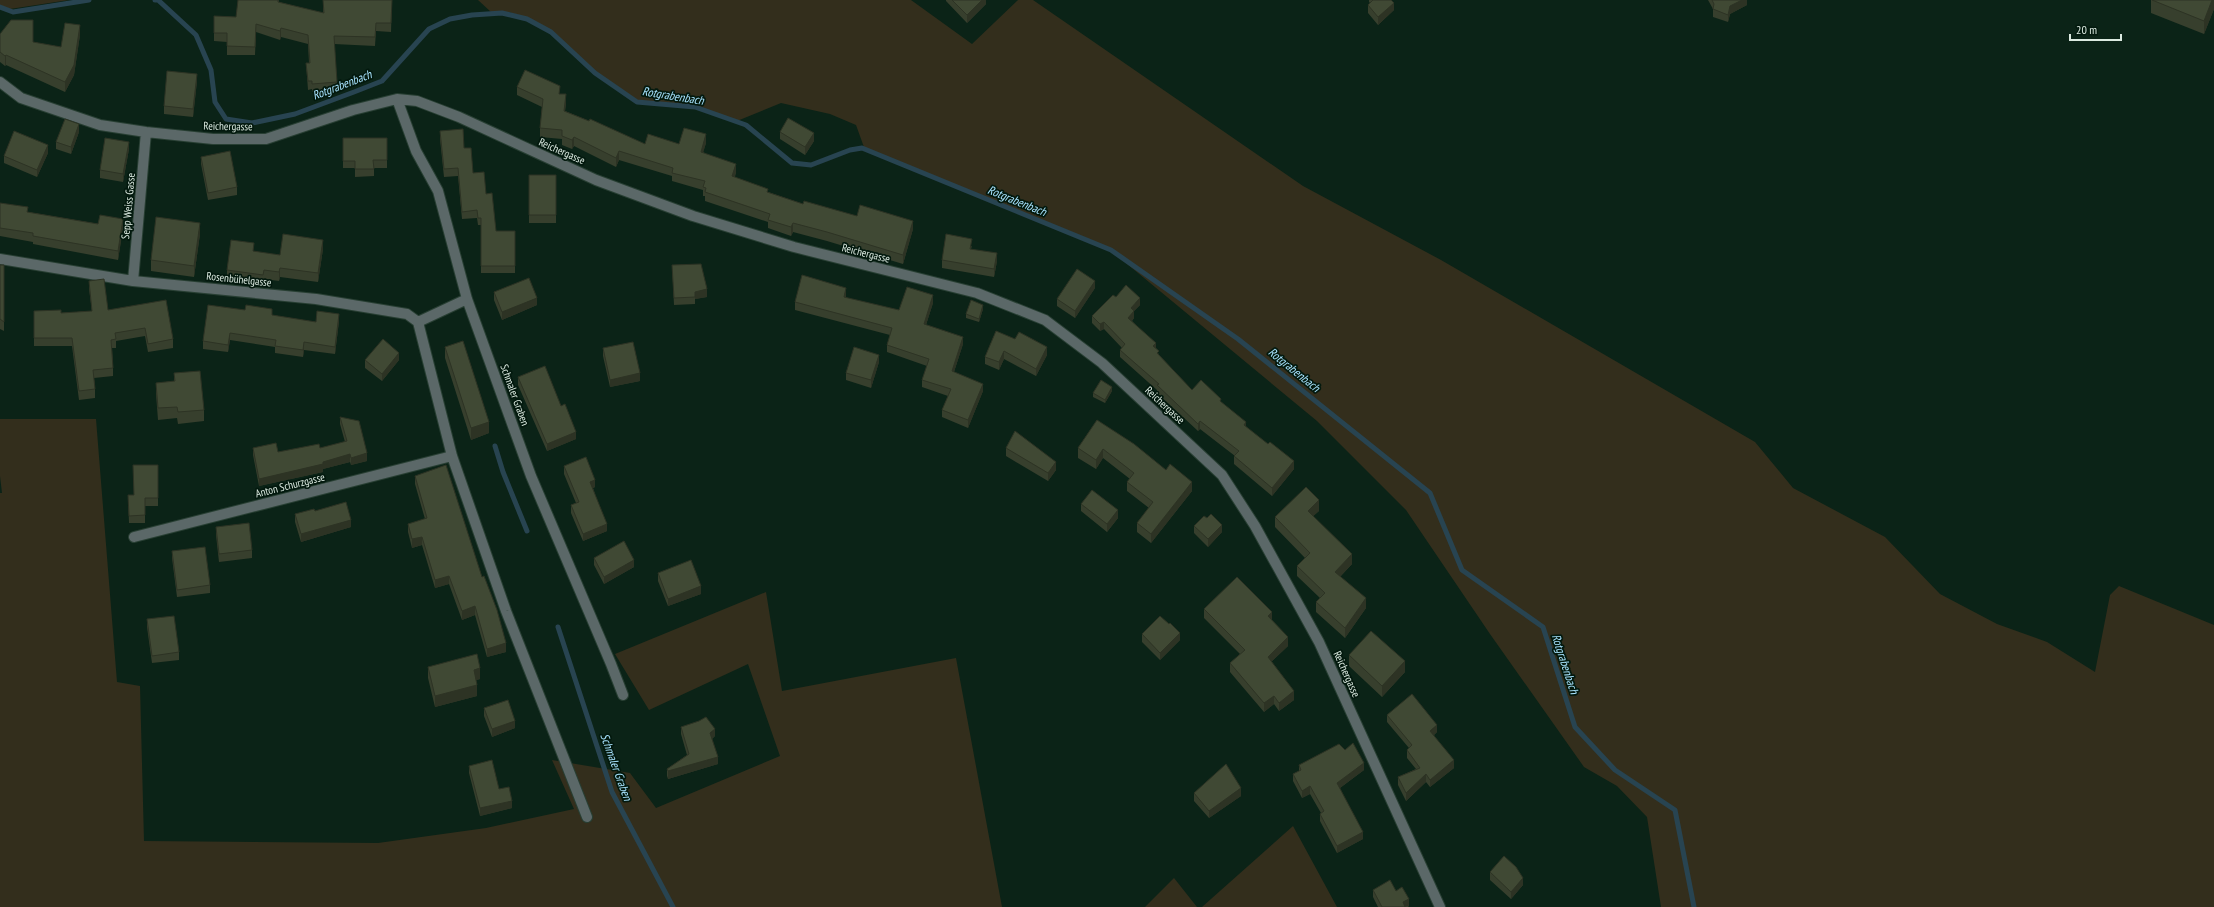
<svg xmlns="http://www.w3.org/2000/svg" width="2214" height="907" viewBox="0 0 2214 907" font-family="'PT Sans Narrow',sans-serif">
<rect width="100%" height="100%" fill="#0b2317"/>
<path fill="#332e1c" d="M0,0H69L10,9L0,5Z
M478,0H911L972,44L1018,0H1033L1303,186L1441,260L1755,442L1793,488L1885,537L1940,594L1997,624L2047,642L2095,672L2110,595L2119,586L2214,625V907H1661L1647,817L1617,786L1584,767L1490,634L1406,510L1317,421L1109,249L865,150L856,125L830,114L781,103L737,121L693,105L634,100L588,67L550,31L523,17L509,12H491Z
M0,419H96L117,682L140,686L144,841L378,843L486,828L574,809L552,760L630,773L656,808L780,756L748,664L649,710L615,654L766,592L782,691L956,658L1002,907H0V493H2L0,476Z
M1293,826L1337,907H1202Z
M1174,878L1197,907H1145Z"/>
<g fill="none" stroke-linecap="round" stroke-linejoin="round">
<path stroke="#284451" stroke-width="5" d="M155,0H158L196,35L211,70L215,102L226,119L252,123L295,114L354,92L382,81L429,29L450,19L472,15L502,13L527,19L551,32L595,73L637,102L695,107L746,125L792,163L811,165L850,150L862,148L1111,250L1238,339L1430,493L1462,570L1543,627L1575,727L1615,770L1675,810L1694,907
M0,7L13,12L89,0
M495,446L503,472L527,531
M558,627L612,792L673,907"/>
<g stroke="#283f33" stroke-width="12">
<path id="street" d="M0,82L21,98L100,125L146,132L213,139H266L353,110L397,99L417,101L459,117L596,180L693,216L794,247L977,293L1045,320L1102,363L1222,475L1255,526L1319,642L1440,907
M397,99L416,151L438,191L467,299L531,476L611,664L623,695
M0,259L133,281L316,299L407,314L418,322L467,299
M133,281L146,132
M418,322L452,456L506,611L587,817
M134,537L452,456"/>
</g>
<use href="#street" stroke="#5b6868" stroke-width="10"/>
</g>
<path fill="#373f2d" d="M279,0V2L323,13V0H392L391,32L376,31L375,46L334,44L337,82V90L312,92V89L308,90L306,63H309L308,44L281,37L280,40L256,32L255,55H227V42L214,41V16L236,17Z
M946,0H986V4L967,23L946,1Z
M1369,0H1391L1394,10L1378,25L1368,13V5L1370,3L1369,2Z
M1708,0H1747V5L1730,14L1728,22L1713,17V9Z
M2151,0H2214V9L2204,34L2151,13Z
M0,34L33,42L61,47L80,35L74,75L65,92L6,65L5,66L0,62Z
M197,81L193,117L164,114V106Z
M517,87L560,94L566,103L565,111L645,144H679L706,143L703,152L736,172L735,177L768,192L803,204L913,229L903,264L827,241L793,232L791,236L768,228V222L705,201V196H703V190L672,181V176L619,160L616,167L574,146L572,149L562,145V139L540,137V128L542,107L517,95Z
M440,131L464,148L473,173L486,194L496,231H515V273H481V225H478L477,218L462,219L458,176L444,177L440,139Z
M79,132L71,154L56,149V142Z
M780,132L814,141L805,155L780,139Z
M343,138H387V168H374V176L355,177V168H343Z
M129,149L123,182L100,178V170Z
M48,153L37,177L4,163V156Z
M201,157L237,187V195L208,200L201,164Z
M529,175H556V223H529Z
M0,203L28,212L123,228L118,260L33,244V242L0,236Z
M200,234L194,277L151,271V260Z
M972,246L971,249L997,261L994,277L942,268V260Z
M323,249L318,282L280,277L279,281L264,279L263,284L227,280V270L254,252L280,255Z
M0,265H4V331L0,329Z
M672,265L707,297L695,299V304L674,305Z
M89,281L108,310L173,339V348L148,352L145,336L116,341V348H112L113,368V376L94,378L95,389V398L79,400L72,346H34V311L61,313L92,311L89,289Z
M1095,288L1075,318L1057,306V299Z
M494,292L537,305L502,320L494,300Z
M846,295V298L899,310L933,303L926,325L963,344L954,372L983,391L968,428L942,417V410L948,396L922,387V380L927,366L887,352V345L890,335L795,310V302Z
M1116,297L1140,305L1134,311V318L1132,321L1156,348L1159,355L1192,390L1221,402L1246,427L1294,469L1272,496L1234,464V456H1235L1200,429L1198,431L1157,393V390L1120,357V350L1122,348L1104,329L1100,331L1092,323V316Z
M983,309L979,322L966,318V314Z
M272,315L316,322L339,321L335,354L304,350L303,357L275,353V347L230,340L228,352L203,349V341Z
M996,331L1047,355L1036,376L1004,359L999,370L985,364V357Z
M445,347L489,433L471,440L445,358Z
M603,348L640,381L610,387L603,356Z
M365,360H399L382,381L365,368Z
M879,362L871,388L846,380V373Z
M174,373L204,410V421L178,424L177,418L158,420L156,394V383L174,381Z
M518,377L561,406L576,439L547,451L518,385Z
M1112,391L1105,403L1093,397V393Z
M340,417L367,461L351,465L350,462L323,469V472L259,486L253,455V448L278,452L320,448L345,442L340,424Z
M1097,420L1192,491L1151,543L1137,532V523L1149,508L1127,491V482L1130,479L1103,458L1096,469L1078,458V448Z
M1006,448L1056,470L1048,481L1006,456Z
M158,465V506H145V523H129L128,495H134Z
M564,466L595,487L593,488L607,531L583,541L571,513V505L576,503L564,474Z
M415,476L506,652L487,657L475,615L462,620L449,584L435,588L422,545L412,548L408,532V524L425,519L415,484Z
M1081,504L1118,518L1107,532L1081,511Z
M315,511L351,527L301,542L295,522V514Z
M1319,511L1313,516L1352,564L1340,577L1366,608L1345,638L1316,612V602L1320,598L1297,576V566L1305,558L1275,527V517Z
M1207,518L1222,532L1208,547L1194,533V526Z
M216,527L252,550V558L219,562L216,535Z
M172,551L210,585V593L177,597L172,558Z
M594,558L634,567L604,584L594,565Z
M658,573L701,594L668,606L658,581Z
M1204,609L1272,621L1288,646L1271,662L1294,700L1279,711L1274,704L1264,712L1230,672V663L1240,654L1204,618Z
M147,619L179,652V660L152,663L147,627Z
M1142,634L1180,640L1160,660L1142,642Z
M1349,655L1405,672L1382,697L1349,666Z
M428,667L480,679L476,680L477,696L435,707L428,678Z
M484,708L515,728L492,737L484,716Z
M1387,715L1437,732L1434,735L1454,768L1430,787L1426,782L1406,801L1398,785V777L1416,769L1407,758V750L1409,748L1387,722Z
M681,727L715,736L712,739L718,764L668,779L667,776V769L687,755L681,734Z
M1299,765L1364,770L1340,788L1363,839L1337,853L1320,821V814L1321,813L1310,794L1302,798L1293,781V774L1299,771Z
M469,766L499,789L512,808L480,816L469,773Z
M1194,793L1241,796L1209,818L1194,801Z
M1490,872L1523,885L1511,899L1490,880Z
M1373,890L1396,891L1409,906L1408,907H1378L1373,897Z"/>
<path fill="#2d3324" d="M982,0H986V4L967,23V15Z
M1742,0H1747V5L1730,14L1728,22V15L1730,6Z
M2212,0H2214V9L2204,34V21Z
M1394,3V10L1378,25V17Z
M80,25V35L74,75L65,92V82Z
M281,28V37L280,40V31Z
M6,55V65L5,66V56Z
M197,74V81L193,117V109Z
M566,94V103L564,120V111Z
M79,124V132L71,154V147Z
M814,133V141L805,155V147Z
M706,134V143L701,160V152Z
M574,137V146L572,149V140Z
M129,142V149L123,182V174Z
M48,145V153L37,177V170Z
M619,151V160L616,167V158Z
M736,164V172L732,185V176Z
M123,219V228L118,260V251Z
M913,221V229L903,264V255Z
M200,223V234L194,277V266Z
M793,223V232L791,236V227Z
M323,240V249L318,282V273Z
M997,253V261L994,277V269Z
M280,268V277L279,281V272Z
M1095,281V288L1075,318V311Z
M846,288V295L844,305V297Z
M707,289V297L695,299V292Z
M933,295V303L924,331V324Z
M537,298V305L502,320V312Z
M1140,298V305L1134,311V318L1128,326V318L1131,308Z
M983,305V309L979,322V319Z
M339,314V321L335,354V347Z
M1104,322V329L1100,331V324Z
M230,333V340L228,352V345Z
M963,337V344L952,378V371Z
M304,342V350L303,357V350Z
M1156,343V350L1153,346Z
M1047,347V355L1036,376V369Z
M1004,351V359L999,370V362Z
M399,353V360L382,381V374Z
M879,355V362L871,388V380Z
M640,373V381L610,387V380Z
M983,384V391L968,428V420Z
M1112,387V391L1105,403V400Z
M1200,421V429L1198,431V424Z
M489,422V433L471,440V428Z
M1246,422V429L1244,425Z
M576,432V439L547,451V444Z
M1103,449V458L1096,469V460Z
M367,453V461L351,465V458Z
M350,454V462L323,469V472L259,486V479Z
M1294,461V469L1272,496V488Z
M1056,462V470L1048,481V473Z
M595,480V487L590,490V482Z
M1192,482V491L1151,543V534Z
M1319,500V511L1308,521V511Z
M1118,510V518L1107,532V524Z
M351,520V527L301,542V534Z
M607,524V531L583,541V534Z
M1222,525V532L1208,547V539Z
M422,537V545L412,548V539Z
M1352,554V564L1335,582V572Z
M634,560V567L604,584V577Z
M449,576V584L435,588V580Z
M701,586V594L668,606V599Z
M1366,598V608L1345,638V628Z
M475,606V615L462,620V611Z
M1272,612V621L1268,616Z
M1180,633V640L1160,660V653Z
M1288,637V646L1268,665V657Z
M506,643V652L487,657V649Z
M1405,661V672L1382,697V686Z
M480,668V679L474,681V670Z
M477,685V696L435,707V696Z
M1294,691V700L1279,711V703Z
M1274,696V704L1264,712V703Z
M515,721V728L492,737V729Z
M1437,725V732L1430,738V731Z
M715,729V736L710,740V733Z
M718,757V764L668,779V771Z
M1454,760V768L1430,787V780Z
M1364,763V770L1337,790V783Z
M1426,774V782L1406,801V793Z
M1310,786V794L1302,798V791Z
M1241,788V796L1209,818V811Z
M512,801V808L480,816V808Z
M1363,832V839L1337,853V846Z
M1523,878V885L1511,899V892Z
M1409,899V906L1403,907V902Z"/>
<path fill="#404934" stroke="#2d3324" d="M238,0H278V2L324,13L323,0H392L391,23H376L375,37L334,36L337,82L312,84V81H308L306,63H310L308,35L281,28L280,31L256,24L255,47L227,46V33H214V16L236,17Z
M952,0H982L967,15Z
M1373,0H1391L1394,3L1378,17L1368,5Z
M1712,0H1742L1730,6L1728,15L1713,9L1714,4Z
M2152,0H2212L2204,21Z
M11,20H33V42L61,47L65,23L80,25L74,65L65,82L6,55L5,56L0,52V34Z
M525,70L560,86L559,94H566L564,111L589,121L590,119L645,144L648,134L679,144L684,128L706,134L701,152L736,164L732,176L768,189L767,192L803,204L804,201L857,216L860,205L913,221L903,255L827,232L793,223L791,227L768,220L770,214L705,192L706,188L703,187L705,181L672,173L673,168L619,151L616,158L574,137L572,140L562,136V130L540,128L543,99L517,87Z
M167,71L197,74L193,109L164,106Z
M788,118L814,133L805,147L780,132Z
M65,119L79,124L71,147L56,142Z
M463,129L464,148H471L473,173L484,172L486,194L492,193L496,231H515V266H481V218H478L477,210L462,212L458,168L444,169L440,131Z
M14,131L48,145L37,170L4,156Z
M105,138L129,142L123,174L100,170Z
M343,138H387V160H373L374,169H355V161H343Z
M230,151L237,187L208,193L201,157Z
M529,175H556V215H529Z
M0,203L28,207L27,212L98,224L100,215L123,219L118,251L33,236V233L0,228Z
M156,217L200,223L194,266L151,260Z
M283,234L323,240L318,273L280,268L279,272L264,270L263,275L227,270L231,240L254,243L253,251L280,255Z
M946,234L972,239L970,249L997,253L994,269L942,260Z
M701,264L707,289L695,292V297L674,298L672,265Z
M0,265H4V322L0,319Z
M1077,269L1095,281L1075,311L1057,299Z
M802,275L846,288L844,297L899,310L907,287L933,295L924,324L963,337L952,371L983,384L968,420L942,410L951,389L922,380L929,359L887,345L892,328L795,302Z
M529,278L537,298L502,312L494,292Z
M104,279L108,310L166,300L173,339L148,344L145,328L115,333L116,339L111,340L113,368L93,370L95,389L79,391L72,338H34V311L61,310V313L92,311L89,281Z
M1126,285L1140,298L1131,308L1134,311L1128,318L1156,343L1153,346L1159,351L1157,353L1192,390L1201,380L1221,399L1220,401L1246,422L1244,425L1268,444L1270,442L1294,461L1272,488L1234,456L1239,451L1200,421L1198,424L1157,385L1159,384L1120,350L1125,344L1104,322L1100,324L1092,316L1113,295L1116,297Z
M971,300L983,305L979,319L966,314Z
M208,305L245,310L246,305L272,309V315L316,322L317,311L339,314L335,347L304,342L303,350L275,346L276,340L230,333L228,345L203,341Z
M996,331L1015,339L1019,332L1047,347L1036,369L1004,351L999,362L985,357Z
M383,339L399,353L382,374L365,360Z
M463,341L489,422L471,428L445,347Z
M633,342L640,373L610,380L603,348Z
M854,347L879,355L871,380L846,373Z
M545,366L561,406L565,404L576,432L547,444L518,377Z
M200,371L204,410L178,412L177,407L158,408L156,383L175,381L174,373Z
M1101,380L1112,387L1105,400L1093,393Z
M340,417L359,421L367,453L351,458L350,454L323,462V464L259,479L253,448L276,443L278,452L319,444L320,448L347,441Z
M1097,420L1134,444L1166,470L1170,464L1192,482L1151,534L1137,523L1153,502L1127,482L1134,473L1103,449L1096,460L1078,448Z
M1015,431L1056,462L1048,473L1006,448Z
M586,457L595,480L590,482L607,524L583,534L571,505L579,502L564,466Z
M133,465H158V498H145V515L129,516L128,495H134Z
M446,465L482,577L484,576L497,610L506,643L487,649L475,606L462,611L449,576L435,580L422,537L412,539L408,524L427,518L415,476Z
M1306,487L1319,500L1308,511L1352,554L1335,572L1366,598L1345,628L1316,602L1325,593L1297,566L1310,553L1275,517Z
M1092,490L1118,510L1107,524L1081,504Z
M346,502L351,520L301,534L295,514L314,509L315,511Z
M1211,514L1222,525L1208,539L1194,526L1204,516L1207,518Z
M249,523L252,550L219,554L216,527Z
M624,541L634,560L604,577L594,558Z
M205,547L210,585L177,590L172,551Z
M691,560L701,586L668,599L658,573Z
M1237,577L1272,612L1268,616L1288,637L1268,657L1294,691L1279,703L1274,696L1264,703L1230,663L1245,650L1204,609Z
M174,616L179,652L152,656L147,619Z
M1160,616L1169,624L1170,623L1180,633L1160,653L1142,634Z
M1371,631L1405,661L1382,686L1349,655Z
M477,654L480,668L474,670L477,685L435,696L428,667Z
M1412,694L1437,725L1430,731L1454,760L1430,780L1426,774L1406,793L1398,777L1420,768L1407,750L1412,745L1387,715Z
M508,700L515,721L492,729L484,708Z
M706,717L715,729L710,733L718,757L668,771L667,769L689,754L681,727L699,721Z
M1353,743L1364,763L1337,783L1363,832L1337,846L1320,814L1324,811L1310,786L1302,791L1293,774L1301,770L1299,765L1339,744L1345,750Z
M492,760L499,789L509,787L512,801L480,808L469,766Z
M1226,764L1241,788L1209,811L1194,793Z
M1504,856L1516,867L1523,878L1511,892L1490,872Z
M1390,880L1396,891L1402,887L1409,899L1403,902L1405,907H1382L1373,890Z"/>
<g text-anchor="middle" stroke-width="3.5" stroke-linejoin="round" paint-order="stroke">
<g font-size="11" fill="#dceae1" stroke="#03190e">
<text transform="translate(228 126) rotate(1)" y="4">Reichergasse</text>
<text transform="translate(562 151) rotate(24)" y="4">Reichergasse</text>
<text transform="translate(128 206) rotate(-85)" y="4">Sepp Weiss Gasse</text>
<text transform="translate(866 253) rotate(14)" y="4">Reichergasse</text>
<text transform="translate(239 279) rotate(6)" y="4">Rosenbühelgasse</text>
<text transform="translate(515 395) rotate(70)" y="4">Schmaler Graben</text>
<text transform="translate(1165 405) rotate(43)" y="4">Reichergasse</text>
<text transform="translate(290 485) rotate(-14)" y="4">Anton Schurzgasse</text>
<text transform="translate(1347 674) rotate(66)" y="4">Reichergasse</text>
</g>
<g font-size="12" font-style="italic" fill="#a8e3fe" stroke="#03190e">
<text transform="translate(342 85) rotate(-21)" y="4">Rotgrabenbach</text>
<text transform="translate(673 96) rotate(9)" y="4">Rotgrabenbach</text>
<text transform="translate(1017 201) rotate(22)" y="4">Rotgrabenbach</text>
<text transform="translate(1294 370) rotate(39)" y="4">Rotgrabenbach</text>
<text transform="translate(1565 664) rotate(72)" y="4">Rotgrabenbach</text>
<text transform="translate(616 767) rotate(70)" y="4">Schmaler Graben</text>
</g>
</g>
<path d="M2070 34v6h51v-6" fill="none" stroke="#dceae1" stroke-width="2"/>
<text x="2076" y="34" font-size="12" fill="#dceae1" stroke="#03190e" stroke-width="3" paint-order="stroke">20 m</text>
</svg>
